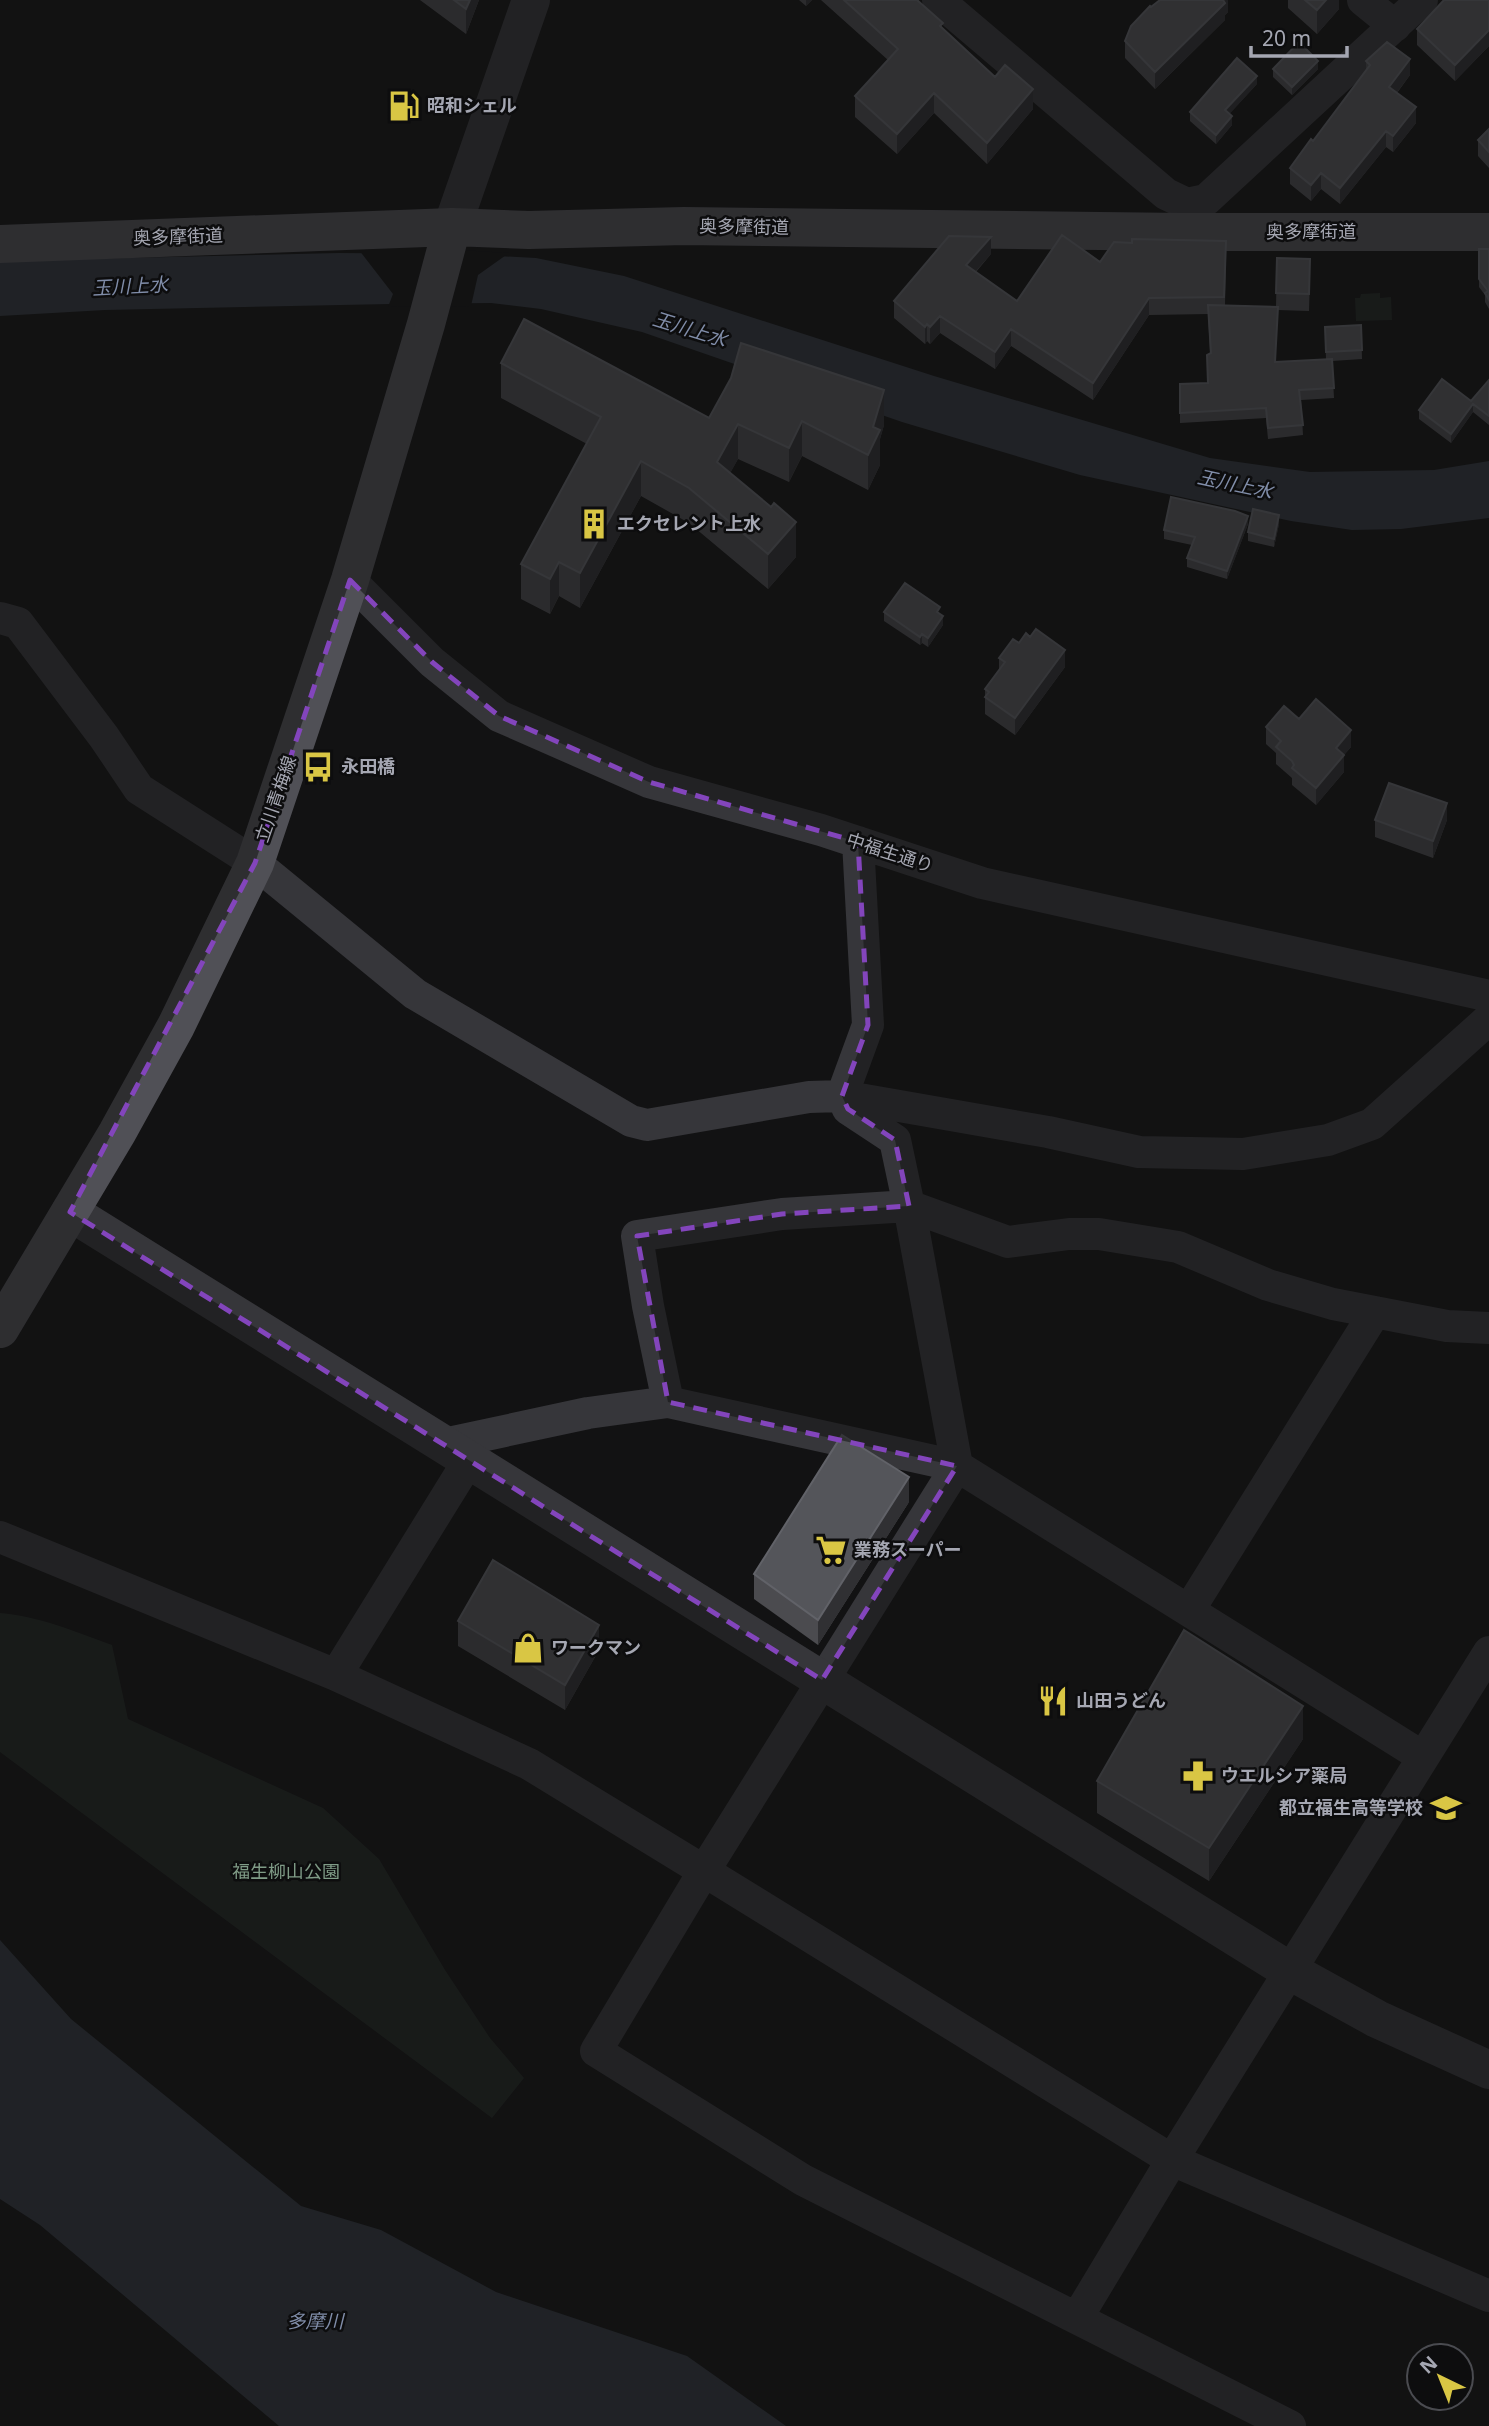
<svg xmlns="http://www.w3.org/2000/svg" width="1489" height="2426" viewBox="0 0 1489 2426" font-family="'Noto Sans','Noto Sans JP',sans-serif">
<rect width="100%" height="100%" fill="#121213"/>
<path fill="#212723" d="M1380,293V298L1391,297L1392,320L1356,321L1355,298H1360L1361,294Z
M0,1613C39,1616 76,1632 112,1645L128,1719L323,1808L379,1859L445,1970L490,2038L524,2078L492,2118L0,1752Z"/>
<path fill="#31363e" d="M339,253L460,254L536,258L624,276L934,376L1210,458L1310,472L1434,470L1489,461V518L1401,529L1352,530L1291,521L1080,475L902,422L642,332L541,309L491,303L390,304L105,310L0,316V261Z
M0,1940L71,2019L301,2206L381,2230L496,2292L687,2356L786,2426H279L40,2225L0,2199Z"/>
<path fill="#121213" d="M359,250H459L509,253L478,275L471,306L388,307L393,294Z"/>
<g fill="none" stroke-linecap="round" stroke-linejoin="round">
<path stroke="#36363a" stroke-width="32" d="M938,0L1166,194L1187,204
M1363,0L1395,26
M1184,232L1187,204L1206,200L1422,0
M350,580L432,662L499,716L649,782L821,830L982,883L1489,996
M0,618L18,623L104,737L139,789L255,863L415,994L631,1121L647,1125L809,1097L842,1096L1048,1132L1139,1152L1243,1154L1328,1140L1372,1124L1489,1019
M858,842L868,1025L842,1096L848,1109L895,1140L909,1206L957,1466L704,1871L1172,2160L1489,2296
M668,1402L648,1306L637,1236L782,1214L909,1206L1008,1242L1069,1234H1099L1178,1247L1268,1285L1333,1304L1447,1326L1489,1328
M444,1444L588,1413L668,1402L957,1466L1423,1757
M0,1537L336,1675L529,1764L704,1871L596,2051L803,2180L1290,2426
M1189,1610L1375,1312
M336,1675L469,1460
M1077,2318L1172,2160L1489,1652"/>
<path stroke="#36363a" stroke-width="38" d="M452,227L531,0
M70,1212L1290,1971L1377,2019L1489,2070"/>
<path stroke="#505056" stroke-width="38" d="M0,244L452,227L529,230L684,226L1184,232H1489
M0,1329L117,1133L176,1026L255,863L350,580L426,324L452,227"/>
</g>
<path fill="#4b4b4f" d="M420,0H479L466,34Z
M799,0H812L806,6Z
M821,0H919V2L943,28L995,77L1033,109L987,164L934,113L897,154L855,117V96L888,60Z
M1228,0V12L1225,15V20L1155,89L1125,58V41L1151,7Z
M1288,0H1339V9L1317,34L1288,8Z
M1489,0V46L1455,81L1417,45V29Z
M1366,61L1410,75L1397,93L1416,123L1393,152L1386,147L1340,204L1321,189L1311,201L1290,184V168L1313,141L1366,70Z
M1273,69H1318L1292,95L1273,77Z
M1257,84L1229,114L1232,125L1216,144L1190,121V112Z
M1489,129V168L1478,156V140Z
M1479,249H1489V309L1485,302V295L1479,287Z
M991,254L976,272L1017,301L1100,262L1226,258L1225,305L1276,307L1277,258L1310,276L1309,311L1278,310L1275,362L1326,359L1325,327L1361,325L1362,359L1332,361L1334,398L1301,400L1303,435L1268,439L1266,418L1180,423V384L1207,383L1210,354L1208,314L1149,315L1093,400L1011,346L995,369L940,333L930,344L927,341L925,344L894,318V301Z
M501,363L709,418L884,425L880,439V465L868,490L802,456L789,482L738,459L730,473L796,557L768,589L689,523L641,496L580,608L559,596L550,614L521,599V564L587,444L501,398Z
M1489,380V425L1473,412L1451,443L1419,419V410L1471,401Z
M1248,524L1227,579L1187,567V558L1192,545L1164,539V530Z
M1279,524L1274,547L1248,541V532Z
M884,612L940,614L943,625L928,647L922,643L920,645L884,621Z
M1019,643L1065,667L1015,735L985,714V689L999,670V658Z
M1299,719L1351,747L1344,755V772L1316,805L1292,785V778L1276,764V753L1266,744V727Z
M1375,820H1447L1433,858L1375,837Z
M909,1502L818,1645L754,1599V1574Z
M458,1621L599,1650L565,1710L458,1646Z
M1303,1739L1209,1881L1097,1813V1781Z"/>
<path fill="#303033" d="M470,0H479L466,34V9Z
M806,0H812L806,6Z
M1223,0H1228V12L1225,15V20L1155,89V72Z
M1326,0H1339V9L1317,34V10Z
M1489,30V46L1455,81V65Z
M1410,59V75L1389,103V87Z
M1318,61V69L1292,95V87Z
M1257,76V84L1225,119V110Z
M1033,89V109L987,164V143Z
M934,93V113L897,154V134Z
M1416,107V123L1393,152V136Z
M1232,116V125L1216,144V135Z
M1386,131V147L1340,204V188Z
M1321,173V189L1311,201V185Z
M991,237V254L966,282V265Z
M1149,298V315L1093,400V383Z
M940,316V333L930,344V327Z
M927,324V341L925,344V327Z
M1011,329V346L995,369V352Z
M884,390V425L880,439V465L868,490V455L873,427Z
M1473,404V412L1451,443V434Z
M802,421V456L789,482V448Z
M738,424V459L717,497V462Z
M641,461V496L580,608V573Z
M1279,515V524L1274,547V539Z
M1248,516V524L1227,579V571Z
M796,522V557L768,589V554Z
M559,562V596L550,614V579Z
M943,616V625L928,647V638Z
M922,634V643L920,645V637Z
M1065,650V667L1015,735V718Z
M1351,730V747L1344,755V772L1316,805V788L1336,748Z
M1447,803V820L1433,858V841Z
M909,1477V1502L818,1645V1620Z
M599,1625V1650L565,1710V1685Z
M1303,1706V1739L1209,1881V1848Z"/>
<path fill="#54555a" stroke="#616268" stroke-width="2" d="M454,0H470L466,9Z
M844,0H917L943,23L940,26L995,77L1005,65L1033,89L987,143L934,93L897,134L855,96L898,49Z
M1160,0H1223L1225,3L1155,72L1125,41L1131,26L1150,6L1151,7Z
M1305,0H1326L1317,10Z
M1444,0H1489V30L1455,65L1417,29Z
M1299,42L1318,61L1292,87L1273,69Z
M1387,42L1410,59L1389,87L1416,107L1393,136L1386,131L1340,188L1321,173L1311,185L1290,168L1311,139L1313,141L1370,65L1366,61Z
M1237,58L1257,76L1225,110L1232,116L1216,135L1190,112Z
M1489,129V152L1478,140Z
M1062,235L1100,262L1114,242L1132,243V239L1226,241L1224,297L1149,298L1093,383L1011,329L995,352L940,316L930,327L927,324L925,327L894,301L949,236L991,237L966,265L1017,301Z
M1479,249H1489V300L1485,293L1488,291L1479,279Z
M1277,258L1310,259L1309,294L1276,293Z
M1208,305L1278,307L1275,362L1332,359L1334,388L1299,390L1303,425L1268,428L1266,408L1180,413V384L1208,383L1207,355L1211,353Z
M524,319L709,418L731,378L741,343L884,390L873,427L880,430L868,455L802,421L789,448L738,424L717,462L771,507L774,503L796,522L768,554L689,488L641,461L580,573L559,562L550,579L521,564L601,417L501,363Z
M1361,325L1362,350L1326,352L1325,327Z
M1442,379L1471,401L1489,380V416L1473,404L1451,434L1419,410Z
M1171,497L1235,511L1248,516L1227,571L1187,558L1195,537L1164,530Z
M1253,509L1279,515L1274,539L1248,532Z
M905,583L940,607L937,612L943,616L928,638L922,634L920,637L884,612Z
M1036,629L1065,650L1015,718L985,697L989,692L985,689L1005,662L999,658L1013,639L1019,643L1026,633L1030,637Z
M1316,699L1351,730L1336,748L1344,755L1316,788L1292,768L1294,765L1292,761L1276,747L1281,741L1266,727L1284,706L1299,719Z
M1389,783L1447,803L1433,841L1375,820Z
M842,1435L909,1477L818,1620L754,1574Z
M493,1560L599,1625L565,1685L458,1621Z
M1184,1630L1303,1706L1209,1848L1097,1781Z"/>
<path d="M0 0H1489V2426H0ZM350,580L432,662L499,716L649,782L858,842L868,1025L842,1096L848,1109L895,1140L909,1206L782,1214L637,1236L668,1402L957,1466L822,1680L70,1212L255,863Z" fill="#121213" fill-opacity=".55" fill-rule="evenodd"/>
<path fill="none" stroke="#8345bc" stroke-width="5" stroke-dasharray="14 9" stroke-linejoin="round" d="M350,580L432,662L499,716L649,782L858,842L868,1025L842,1096L848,1109L895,1140L909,1206L782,1214L637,1236L668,1402L957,1466L822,1680L70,1212L255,863Z"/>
<defs>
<g id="fuel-bare" transform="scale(2.415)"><path d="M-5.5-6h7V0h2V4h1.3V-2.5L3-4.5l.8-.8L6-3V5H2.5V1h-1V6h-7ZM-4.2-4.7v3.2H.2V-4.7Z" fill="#d9c644" stroke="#0d0d0e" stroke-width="2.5" paint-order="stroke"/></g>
<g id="building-bare" transform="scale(2.415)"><path d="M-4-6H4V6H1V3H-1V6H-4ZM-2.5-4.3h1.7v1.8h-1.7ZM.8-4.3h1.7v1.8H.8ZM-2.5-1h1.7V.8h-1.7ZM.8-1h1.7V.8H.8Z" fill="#d9c644" stroke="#0d0d0e" stroke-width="2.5" paint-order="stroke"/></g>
<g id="bus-bare" transform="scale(2.415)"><path d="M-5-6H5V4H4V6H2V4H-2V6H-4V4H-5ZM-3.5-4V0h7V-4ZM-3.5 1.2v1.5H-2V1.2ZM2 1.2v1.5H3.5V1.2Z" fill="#d9c644" stroke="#0d0d0e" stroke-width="2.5" paint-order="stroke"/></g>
<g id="supermarket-bare" transform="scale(2.415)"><path d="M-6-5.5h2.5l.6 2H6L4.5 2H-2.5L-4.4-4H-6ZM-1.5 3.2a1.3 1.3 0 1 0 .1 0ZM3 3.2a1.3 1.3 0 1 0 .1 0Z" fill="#d9c644" stroke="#0d0d0e" stroke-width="2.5" paint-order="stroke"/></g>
<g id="shop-bare" transform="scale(2.415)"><path d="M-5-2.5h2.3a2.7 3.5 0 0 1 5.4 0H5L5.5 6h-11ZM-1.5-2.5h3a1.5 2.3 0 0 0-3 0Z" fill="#d9c644" stroke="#0d0d0e" stroke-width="2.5" paint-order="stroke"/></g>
<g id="restaurant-bare" transform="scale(2.415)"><path d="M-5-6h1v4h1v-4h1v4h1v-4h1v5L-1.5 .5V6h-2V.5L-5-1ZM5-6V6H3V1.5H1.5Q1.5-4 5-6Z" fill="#d9c644" stroke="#0d0d0e" stroke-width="2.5" paint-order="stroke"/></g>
<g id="pharmacy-bare" transform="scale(2.415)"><path d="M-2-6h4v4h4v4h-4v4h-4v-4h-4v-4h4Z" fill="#d9c644" stroke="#0d0d0e" stroke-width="2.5" paint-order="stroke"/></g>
<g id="school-bare" transform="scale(2.415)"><path d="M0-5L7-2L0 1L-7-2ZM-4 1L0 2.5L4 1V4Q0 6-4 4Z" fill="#d9c644" stroke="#0d0d0e" stroke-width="2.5" paint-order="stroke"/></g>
</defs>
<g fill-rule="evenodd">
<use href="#fuel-bare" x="404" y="106"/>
<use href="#building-bare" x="594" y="524"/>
<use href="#bus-bare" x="318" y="767"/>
<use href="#supermarket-bare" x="831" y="1550"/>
<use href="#shop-bare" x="528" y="1648"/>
<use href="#restaurant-bare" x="1053" y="1701"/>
<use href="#pharmacy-bare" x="1198" y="1776"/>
<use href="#school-bare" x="1446" y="1808"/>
</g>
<g text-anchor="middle" stroke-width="5" stroke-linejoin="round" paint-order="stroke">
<g font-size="18" font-weight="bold" fill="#a5a7b2" stroke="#0d0d0e" text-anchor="start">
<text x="427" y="112">昭和シェル</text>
<text x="617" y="530">エクセレント上水</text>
<text x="341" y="773">永田橋</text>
<text x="854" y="1556">業務スーパー</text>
<text x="551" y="1654">ワークマン</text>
<text x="1076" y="1707">山田うどん</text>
<text x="1221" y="1782">ウエルシア薬局</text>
<text x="1423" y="1814" text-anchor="end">都立福生高等学校</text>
</g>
<g font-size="18" fill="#a5a7b2" stroke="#0d0d0e">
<text transform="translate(744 227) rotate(1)" y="6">奥多摩街道</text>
<text x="1311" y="238">奥多摩街道</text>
<text transform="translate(178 237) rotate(-2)" y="6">奥多摩街道</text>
<text transform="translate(276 799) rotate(-71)" y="6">立川青梅線</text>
<text transform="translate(890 853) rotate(18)" y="6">中福生通り</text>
</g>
<g font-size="18" fill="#7f9b86" stroke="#0d0d0e">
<text x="286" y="1878">福生柳山公園</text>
</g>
<g font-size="19" font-style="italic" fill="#808da9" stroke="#0d0d0e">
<text transform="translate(130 286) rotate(-3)" y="7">玉川上水</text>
<text transform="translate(690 329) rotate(17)" y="7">玉川上水</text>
<text transform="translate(1235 484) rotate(12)" y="7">玉川上水</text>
<text x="315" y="2328">多摩川</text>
</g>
</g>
<g transform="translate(1440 2377) rotate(317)"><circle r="33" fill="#0d0d0e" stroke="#4a4b50" stroke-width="2"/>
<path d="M0-5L12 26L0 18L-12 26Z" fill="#d9c644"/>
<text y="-10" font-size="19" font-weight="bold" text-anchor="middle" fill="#a5a7b2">N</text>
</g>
<path d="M1251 46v10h96v-10" fill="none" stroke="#a5a7b2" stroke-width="3.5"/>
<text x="1262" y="46" font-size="21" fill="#a5a7b2" stroke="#0d0d0e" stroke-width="5" paint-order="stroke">20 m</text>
</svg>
